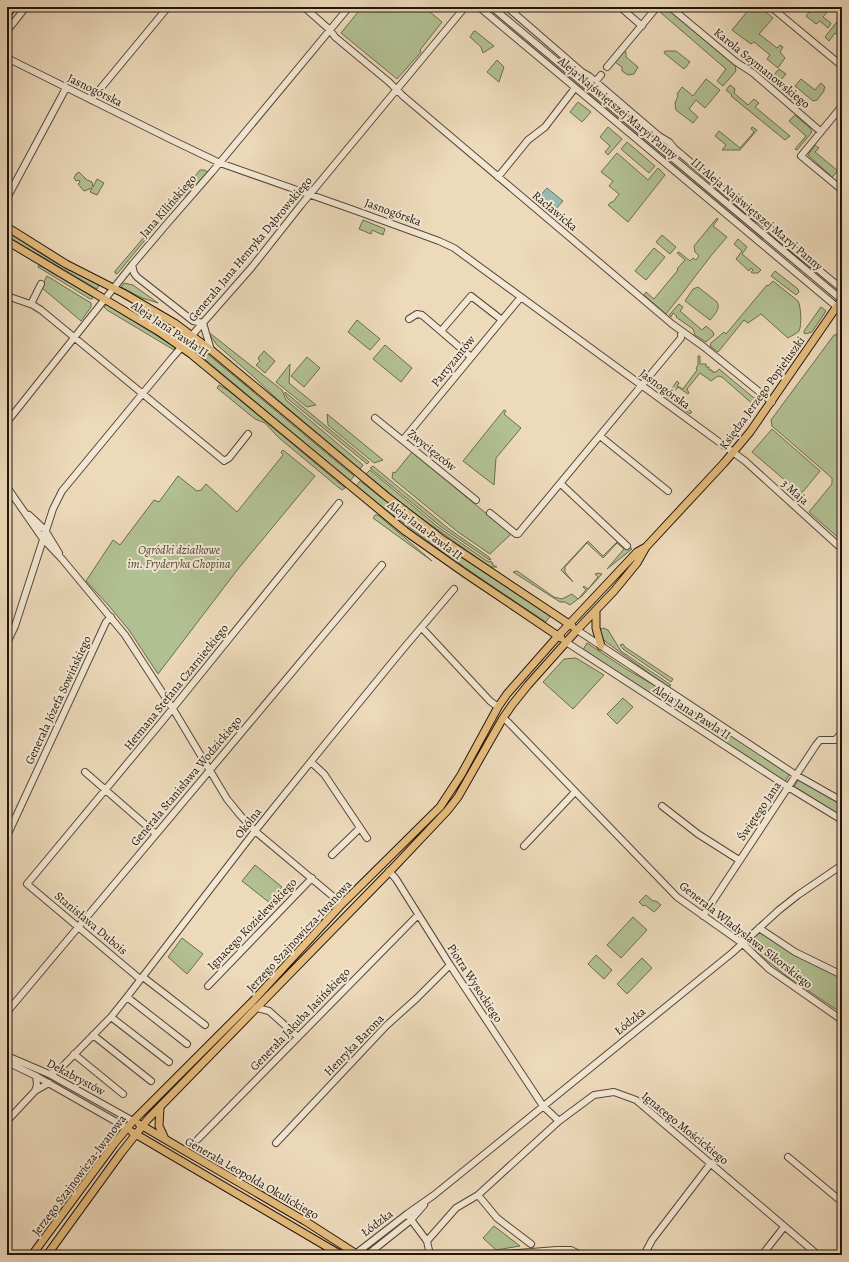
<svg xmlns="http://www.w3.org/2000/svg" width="849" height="1262" viewBox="0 0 849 1262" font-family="Alegreya,serif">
<rect width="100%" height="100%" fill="#eddabb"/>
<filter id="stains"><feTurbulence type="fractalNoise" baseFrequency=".005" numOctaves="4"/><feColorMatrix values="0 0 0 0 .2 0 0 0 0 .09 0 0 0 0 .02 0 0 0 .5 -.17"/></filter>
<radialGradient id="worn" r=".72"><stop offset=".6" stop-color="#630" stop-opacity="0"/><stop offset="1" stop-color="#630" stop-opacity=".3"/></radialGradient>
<path fill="#b2c194" stroke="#6a6c50" d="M362,7H424L442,22L420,50L421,52L397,79L341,33Z
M751,7H760L773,18L759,34L777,48L780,45L783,47L780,52L785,58L778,68L767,59L770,55L754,42L751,44L732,30Z
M813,7H831L823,17L831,23L828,28L820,21L816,24L806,16Z
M664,8H666L735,65L736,71L723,86L717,81L726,69L660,12Z
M840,18L842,20V38L835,33L829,41L825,37Z
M474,31H475L494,46L483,53L481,47L470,37Z
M624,51L626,52V57L638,67L634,74L628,75L622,71V67L615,62Z
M665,51H676L690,62L684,69L664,53Z
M497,60L504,67L499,82L487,72Z
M779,69L786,74L777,84L792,98L790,101L771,85L775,80L772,77Z
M706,79L720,90L705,108L696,100L689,109L698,117L693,123L676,110L675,103L678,96L677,94L682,87L693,96Z
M801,79L815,90L821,83L825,87L824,89V91L817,100L813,101L795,86Z
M730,85L735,89L734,93L748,105L754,99L759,103L755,107L790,136L785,140L731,96L732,95L726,90Z
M578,102L591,112L582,122L570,112Z
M795,115L810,128L812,132L797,150L795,149L806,136L789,121Z
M608,127L622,139L608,155L605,152L610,146L600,137Z
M752,127L757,130L740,150H722L726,145L715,136L719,131L740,148L754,132L751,129Z
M627,142L655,166L649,173L621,149Z
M815,145L819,148L815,152L838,171L832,177L808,155Z
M617,153L648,180L658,168L665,175L628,222L608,205L611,202H613L619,194L609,186L613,181L601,172Z
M200,170H204L208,172L188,194L185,196L180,194Z
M79,172L87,180L92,182L93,187L97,179L104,183L97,195L90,192L92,188L84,191L78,184L80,182L79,180L76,181L74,178L76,174Z
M717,218L718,219L713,226L727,237C705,261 687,289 666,314L644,295L646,292L654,299L678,270L677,269L685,260L677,253L679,252L690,261L693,258L696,260L699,256L695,252L694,246Z
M363,220L385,229L383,235L372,230L371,234L359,229Z
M157,222H160L117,274L115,273V271Z
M7,232L56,263L99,285L97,289L7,236Z
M662,235L676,247L670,254L656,242Z
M738,239L747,247L742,254L761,270L758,273H752L751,272L753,270L751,268L749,271L736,259L742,251L734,244Z
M654,248L665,257L646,280L635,271Z
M38,266H41L93,297L92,299H90L38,267Z
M775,271L798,289L799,292L796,295L771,276Z
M47,276L91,303V307L81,321L41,287Z
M773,281L798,301C801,306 802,325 799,331C796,334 791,336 788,338L761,314L748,323L744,320L718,352L710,346L711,343L724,332L726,334L767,285L768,286Z
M124,283L133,285L158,303L142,298L121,287Z
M698,287L717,302C721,309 714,315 710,320L685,301L693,289Z
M679,304L683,307L680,311L702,330L706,326L713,332L714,335L706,342L695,335L693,329L676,317L677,316L673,313L671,317L669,315Z
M105,305H107L175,347L174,350L107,310L104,307Z
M821,307L826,311L812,332L805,334L804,333V331Z
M357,320L380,339L370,350L348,332Z
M209,334H211L282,390L286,400L363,465L360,469L278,400L255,378L217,345Z
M842,334V541L809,512L832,484V478L772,426L771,420L834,335Z
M385,345L412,368L401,382L373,359Z
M198,346L354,476L350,481L195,351Z
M264,351L275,361L265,373L256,365L260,361L258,358Z
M698,356H700V364H706V367H709V370H712V372H716L719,369L754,398L756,397L759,398V404L756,407L722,377L718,376L711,381L700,373L687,389L689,393L688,394L678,387L671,396L692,412L690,414L666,397L677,381L679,383L677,386L683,389L697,370L696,368L698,365Z
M307,357L320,368L304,387L291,376Z
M290,364L289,383L316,405L307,407L276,382Z
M219,385L229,391L345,488L342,490L338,487L278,437L265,423L255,419L217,388Z
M285,392L369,462L367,464L288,399L285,394Z
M504,410L506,411L504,414L521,428L496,458L494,485L463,461Z
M327,414L383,460L374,463L328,425Z
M772,429L820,471L801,494L752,452Z
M283,450L315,476L238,569L158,674L129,630L109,606L86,581L113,540L120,545L154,500L159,502L178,476L197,491L201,490L206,484L237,512L283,455L281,452Z
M412,452L511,534L490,554L458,532L392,478L393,472L395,473Z
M373,466L449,529L489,557L491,560L488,559L440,526L370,468Z
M370,470L438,527L487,561L492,562L493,565L497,567H490L410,510L366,474Z
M360,481L444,546L550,616L546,622C481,579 417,536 356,486Z
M375,515H378L432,561L373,518Z
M588,541L603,556L618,541L629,546L632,549L607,569L624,549L617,543L603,558L587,543L565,567V572L573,582L561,570Z
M517,571L554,597L562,599L572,594L578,599L586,590L583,587L584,586L588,589L598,577L595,574L598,573L602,574L582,596L570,605L565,602H560L513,572Z
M603,628L608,630L621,651L671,685L670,686H667L606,642L601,637L598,630Z
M587,643L626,669L666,692L787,772L789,775L785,782L784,781L583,650Z
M623,644L625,647L673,679L671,682L623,649L620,645Z
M576,658L604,675L573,709L543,682L564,659Z
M623,698L633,707L617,724L607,714Z
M798,780H800L842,805V817L795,788L794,787Z
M255,865L282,887L270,903L242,881Z
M646,895L653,901H656L661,905L654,912L645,905L643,906L639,902Z
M633,917L647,930L621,958L607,945Z
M760,932L842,977V1014L839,1010L834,1008L785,975L754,950L751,946L753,938Z
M182,938L203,954L187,974L168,957Z
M596,955L612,970L604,979L588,964Z
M642,958L652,968L627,994L617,984Z
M494,1226L520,1246L496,1250L483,1238Z"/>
<path fill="#99bbae" stroke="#69796e" d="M547,188L563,201L556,209L540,196Z"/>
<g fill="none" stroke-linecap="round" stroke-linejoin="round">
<g stroke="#554738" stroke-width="8">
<path id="minor" d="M304,7L330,30L335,37L389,82L403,96L672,324L704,347L772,402
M479,7L837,307
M492,7L842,300
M507,7L582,72L589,76L659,136L669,142L674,148L755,217L767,225L774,233L842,289
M620,7L642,26
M670,7L736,62L753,73L820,131
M771,7L842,66
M7,31L26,7
M7,58L172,140L220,163L351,209L439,241L454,248L745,461L842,549
M607,67L657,7
M595,82L601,75
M91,100L168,7
M842,106L801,156L842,190
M498,177L528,140L545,127L575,88
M7,198L66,88
M132,265L134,273L137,277L193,321L203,323
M7,296L33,305L41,310L223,460L224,461L229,458L248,434
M31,304L41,284
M409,319L417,314L422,315L471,357
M203,323L211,350
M441,331L471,296L502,320
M375,418L476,500
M7,422L132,265L165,226L212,172L349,7
M600,436L668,491
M403,440L521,297
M561,484L627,546
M7,487L43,539L62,559L125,635L173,709L227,799L240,815L255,831L342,904
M490,513L516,534H518L681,338V331
M29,515L45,530L59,553
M422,628L490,701L498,707
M577,630L796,775L842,801
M566,642L788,787L842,820
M7,643L15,626L53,509L62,491L172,358L252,267L301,205L465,7
M503,718L508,722L677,897L742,943L769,969L842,1020
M311,762L324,774L367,838
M85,772L156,834
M662,806L698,834L739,860
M7,836L106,622L111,617
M524,846L575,792
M332,855L360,828
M389,871L396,879L450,965L543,1106L559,1121
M703,916L816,745L820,740H835L842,733
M759,928L795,952L842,975
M143,977L205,1025
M140,979L27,884L160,724L339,503
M208,986L312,878
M127,997L187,1044
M257,1008L269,1011L298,1037
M7,1012L382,565
M111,1017L169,1062
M93,1035L151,1081
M74,1054L123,1094
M7,1056L49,1074L133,1121
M7,1062L36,1076L127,1128
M49,1074L59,1070L111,1017L127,997L255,831L317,754L403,649L454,589
M36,1076L37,1085L35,1091L49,1083
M7,1121L35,1091
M198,1139L418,915
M276,1143L386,1026L417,998L450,965
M788,1157L842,1202
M478,1195L497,1218L531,1244
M409,1217L427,1241L430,1255
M427,1241L456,1208L478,1195L559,1121L594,1095L614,1092L636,1100L818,1255
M354,1255L407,1214L434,1195L732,953L779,910L798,895L842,865
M367,1255L411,1220L424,1205
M492,1255L557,1250H571L581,1255
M644,1255L652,1240L711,1163
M762,1255L784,1227"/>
</g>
<g stroke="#22160d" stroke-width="9">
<path id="major" d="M7,227L66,264L123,293L176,324L211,350L386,496L443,540L572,626
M7,241L158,331L191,354L405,531L466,574L561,638
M596,611V628L601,646
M160,1108L159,1126L165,1139
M139,1124L305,1221L358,1255
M132,1132L341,1255
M32,1255L114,1144L133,1121L252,1002L342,904L440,807L461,775L498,707L507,694L558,636L637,552L646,547L724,463L750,432L842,299
M47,1255L121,1153L148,1119L394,867L447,811L458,797L503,718L512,705L528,685L577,630L614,591L637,563L646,547"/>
</g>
<use href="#minor" stroke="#f3e7d3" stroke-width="6"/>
<use href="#major" stroke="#e6bd7e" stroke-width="7"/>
<path stroke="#22160d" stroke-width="1" d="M7,21L18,7"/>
</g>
<g text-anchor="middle" stroke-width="4" stroke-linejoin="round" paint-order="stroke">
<g font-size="12" fill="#22160d" stroke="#f3e7d3">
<text transform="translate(762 68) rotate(39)" y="4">Karola Szymanowskiego</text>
<text transform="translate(95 90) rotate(26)" y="4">Jasnogórska</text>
<text transform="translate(618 108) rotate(40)" y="4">Aleja Najświętszej Maryi Panny</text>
<text transform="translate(168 206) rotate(-49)" y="4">Jana Kilińskiego</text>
<text transform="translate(555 211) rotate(40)" y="4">Racławicka</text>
<text transform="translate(393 212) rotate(20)" y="4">Jasnogórska</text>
<text transform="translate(757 214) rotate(40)" y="4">III Aleja Najświętszej Maryi Panny</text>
<text transform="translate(250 249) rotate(-50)" y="4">Generała Jana Henryka Dąbrowskiego</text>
<text transform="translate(170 329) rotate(34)" y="4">Aleja Jana Pawła II</text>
<text transform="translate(453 361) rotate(-51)" y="4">Partyzantów</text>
<text transform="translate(665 389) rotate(36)" y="4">Jasnogórska</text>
<text transform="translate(762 393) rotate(-54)" y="4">Księdza Jerzego Popiełuszki</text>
<text transform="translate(432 450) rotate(39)" y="4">Zwycięzców</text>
<text transform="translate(795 492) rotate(42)" y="4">3 Maja</text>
<text transform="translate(425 530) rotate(37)" y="4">Aleja Jana Pawła II</text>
<text transform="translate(176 687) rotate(-51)" y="4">Hetmana Stefana Czarnieckiego</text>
<text transform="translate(58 700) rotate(-65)" y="4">Generała Józefa Sowińskiego</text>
<text transform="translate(692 712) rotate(33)" y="4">Aleja Jana Pawła II</text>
<text transform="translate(186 781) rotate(-50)" y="4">Generała Stanisława Wodzickiego</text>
<text transform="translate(759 811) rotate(-56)" y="4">Świętego Jana</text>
<text transform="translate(248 823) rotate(-52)" y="4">Okólna</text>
<text transform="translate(91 923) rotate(40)" y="4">Stanisława Dubois</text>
<text transform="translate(252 924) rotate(-46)" y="4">Ignacego Kozielewskiego</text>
<text transform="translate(746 935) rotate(38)" y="4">Generała Władysława Sikorskiego</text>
<text transform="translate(299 936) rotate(-47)" y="4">Jerzego Szajnowicza-Iwanowa</text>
<text transform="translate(475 983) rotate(57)" y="4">Piotra Wysockiego</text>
<text transform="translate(300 1019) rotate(-46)" y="4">Generała Jakuba Jasińskiego</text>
<text transform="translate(630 1021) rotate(-39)" y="4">Łódzka</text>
<text transform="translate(354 1045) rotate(-46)" y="4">Henryka Barona</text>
<text transform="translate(76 1077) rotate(28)" y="4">Dekabrystów</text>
<text transform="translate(685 1128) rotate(39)" y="4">Ignacego Mościckiego</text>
<text transform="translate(79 1175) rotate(-53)" y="4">Jerzego Szajnowicza-Iwanowa</text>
<text transform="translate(252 1178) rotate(30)" y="4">Generała Leopolda Okulickiego</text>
<text transform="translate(377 1223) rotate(-37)" y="4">Łódzka</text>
</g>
<g font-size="12" font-style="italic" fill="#4d4936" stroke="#f3e7d3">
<text x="179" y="554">Ogródki działkowe<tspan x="179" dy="14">im. Fryderyka Chopina</tspan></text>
</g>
</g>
<rect width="849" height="1262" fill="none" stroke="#eddabb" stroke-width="24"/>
<rect x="8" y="8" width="833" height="1246" fill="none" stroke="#22160d" stroke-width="2"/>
<rect x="12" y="12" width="825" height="1238" fill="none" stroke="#22160d"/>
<rect width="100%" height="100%" filter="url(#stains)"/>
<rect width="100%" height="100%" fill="url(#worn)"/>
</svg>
